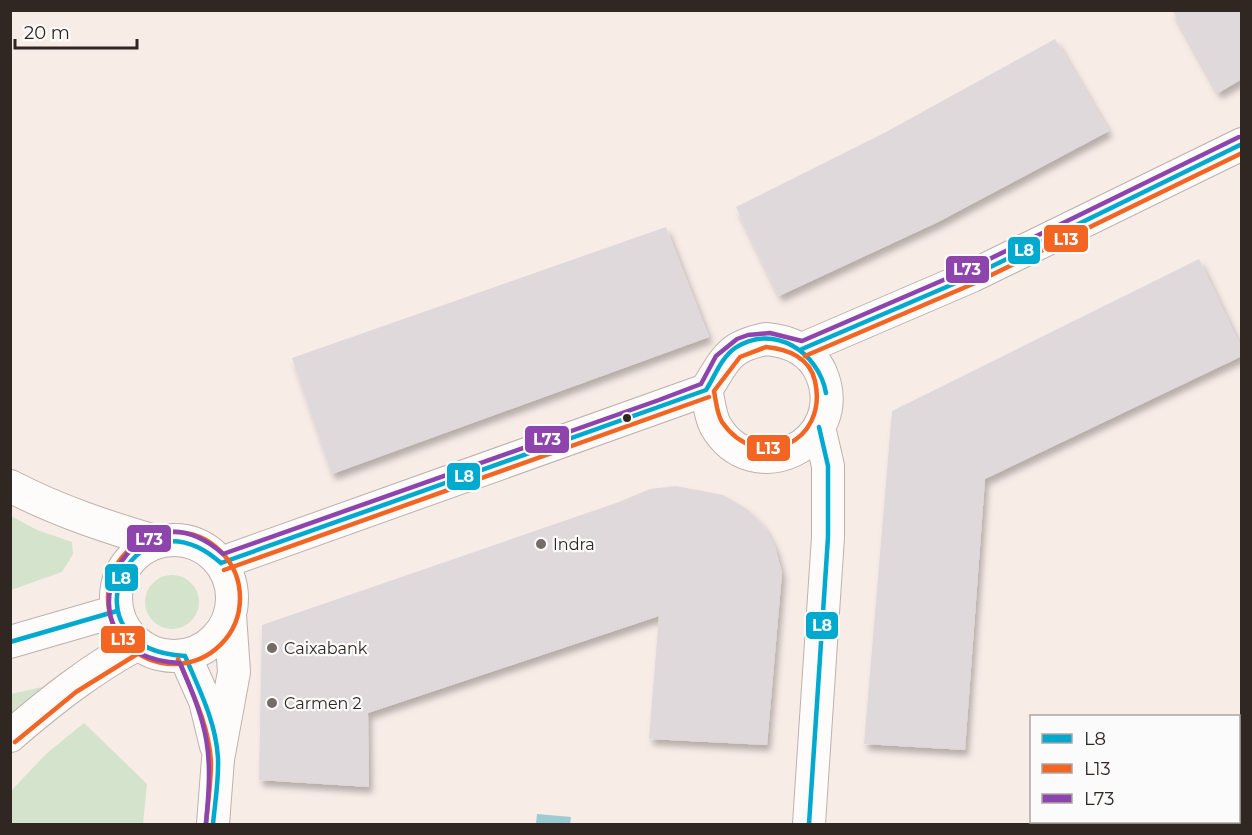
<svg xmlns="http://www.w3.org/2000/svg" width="1252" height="835" viewBox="0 0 1252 835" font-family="Montserrat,sans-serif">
<defs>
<filter id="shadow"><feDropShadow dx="3.5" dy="6" stdDeviation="3" flood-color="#0004"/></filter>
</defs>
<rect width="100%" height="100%" fill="#f8ece7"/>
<path fill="#d3e3cc" d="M11,516L37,530L72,542L73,554L62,572L11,590Z
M145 602a27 27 0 1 1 54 0a27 27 0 1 1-54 0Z
M42,687L14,710L11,713V694Z
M84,723L147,784L143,824H11V791L46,754Z"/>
<path fill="#9ccbd3" d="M537,814L571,817L570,824H536Z"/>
<path fill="#dfd9dc" filter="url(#shadow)" d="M1172,10H1242V79L1218,93Z
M1055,39L1109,131L938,222L779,296L736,207L886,132Z
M666,227L709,337L332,474L292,358Z
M1199,259L1242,349V356L985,479L965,750L864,744L892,411Z
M676,486L723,495L747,509L763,525L775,547L782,573L767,745L649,739L659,616L368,713L369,787L259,780L262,625L619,502L650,489Z"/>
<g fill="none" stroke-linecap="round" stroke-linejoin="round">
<g stroke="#bcb1ad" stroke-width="34">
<path id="street" d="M766,339C789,341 811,350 821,373C851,443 753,492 715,425C710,415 709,401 706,390C726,359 727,347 766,339Z
M802,349L972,276L1242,144
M10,486C58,511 107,527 158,542
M116 598a58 58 0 1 1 116 0a58 58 0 1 1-116 0Z
M221,563L706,390
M10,642L117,611
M185,656L205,701L216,746
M10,736C51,701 91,669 138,644
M213,824L218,759L234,672L230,615
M809,824L828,537V466L819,427"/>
</g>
<use href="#street" stroke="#fefcfb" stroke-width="32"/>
<g stroke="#fbfbfb" stroke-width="9">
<path id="bus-1" d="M802,349L972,276L1242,144
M706,390C715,376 721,358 735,348C774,322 819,353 826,393
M221,563L706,390
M10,642L117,611
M185,656C58,649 131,483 221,563
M185,656C199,689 216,722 218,758C219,780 215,802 213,824
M809,824L828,537V466L819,427"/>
</g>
<g stroke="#fbfbfb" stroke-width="9">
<path id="bus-2" d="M766,347C788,349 810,358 815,381C829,443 758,474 722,422C717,414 716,401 714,391L740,357Z
M805,356L975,283L1242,153
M108 598a66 66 0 1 1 132 0a66 66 0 1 1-132 0Z
M224,570L709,397
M178,659C192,692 209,725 211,762C211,782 208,803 206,823
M15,742L76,692L142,651"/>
</g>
<g stroke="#fbfbfb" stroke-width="9">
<path id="bus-3" d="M206,823C213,751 209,730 180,663C45,656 127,469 223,554L659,400L701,384L716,356L737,339L748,335L770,333L802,341L969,269L1239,137"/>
</g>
<use href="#bus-1" stroke="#00a9ce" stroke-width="4.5"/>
<use href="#bus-2" stroke="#f26522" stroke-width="4.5"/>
<use href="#bus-3" stroke="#8e44ad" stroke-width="4.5"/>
</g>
<circle fill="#302622" stroke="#fbfbfb" stroke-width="2" cx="627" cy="418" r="5"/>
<g fill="#766b67" stroke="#fbfbfb" stroke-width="2">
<circle cx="541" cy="544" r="6"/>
<circle cx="272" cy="648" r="6"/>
<circle cx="272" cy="703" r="6"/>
</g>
<g text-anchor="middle" stroke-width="4.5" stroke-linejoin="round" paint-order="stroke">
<g font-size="16" fill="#302622" stroke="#fbfbfb" text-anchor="start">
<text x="553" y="550">Indra</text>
<text x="284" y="654">Caixabank</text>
<text x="284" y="709">Carmen 2</text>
</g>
</g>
<g stroke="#fbfbfb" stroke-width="2">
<rect x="1043" y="224" width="46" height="29" rx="6" fill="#f26522"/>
<rect x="1007" y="236" width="34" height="29" rx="6" fill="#00a9ce"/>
<rect x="945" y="255" width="45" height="29" rx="6" fill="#8e44ad"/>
<rect x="524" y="425" width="46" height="29" rx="6" fill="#8e44ad"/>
<rect x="746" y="434" width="45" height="28" rx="6" fill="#f26522"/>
<rect x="446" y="462" width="35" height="29" rx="6" fill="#00a9ce"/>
<rect x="126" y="524" width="46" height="29" rx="6" fill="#8e44ad"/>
<rect x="104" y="563" width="35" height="29" rx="6" fill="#00a9ce"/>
<rect x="805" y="611" width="34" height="29" rx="6" fill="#00a9ce"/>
<rect x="100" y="625" width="46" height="29" rx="6" fill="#f26522"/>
</g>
<g font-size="16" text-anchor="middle" font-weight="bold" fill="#fff">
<text x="1066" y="245">L13</text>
<text x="1024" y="256">L8</text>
<text x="967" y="275">L73</text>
<text x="547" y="445">L73</text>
<text x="768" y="454">L13</text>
<text x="464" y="482">L8</text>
<text x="149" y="545">L73</text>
<text x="121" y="584">L8</text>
<text x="822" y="631">L8</text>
<text x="123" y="645">L13</text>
</g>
<rect width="1252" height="835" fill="none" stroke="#302622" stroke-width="24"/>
<rect x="1030" y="715" width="210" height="108" fill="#fbfbfb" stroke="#aaa6a4" stroke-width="1.5"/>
<rect x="1042" y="734" width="30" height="9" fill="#00a9ce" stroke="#aaa6a4" stroke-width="1.5"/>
<text x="1084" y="745" font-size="18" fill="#302622">L8</text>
<rect x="1042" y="764" width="30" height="9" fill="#f26522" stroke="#aaa6a4" stroke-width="1.5"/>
<text x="1084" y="775" font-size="18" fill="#302622">L13</text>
<rect x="1042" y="794" width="30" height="9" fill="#8e44ad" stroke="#aaa6a4" stroke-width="1.5"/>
<text x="1084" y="805" font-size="18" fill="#302622">L73</text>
<path d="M15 39v9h122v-9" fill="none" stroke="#302622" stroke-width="3"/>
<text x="24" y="39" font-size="18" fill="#302622" stroke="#fbfbfb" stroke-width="4.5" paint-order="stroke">20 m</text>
</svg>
